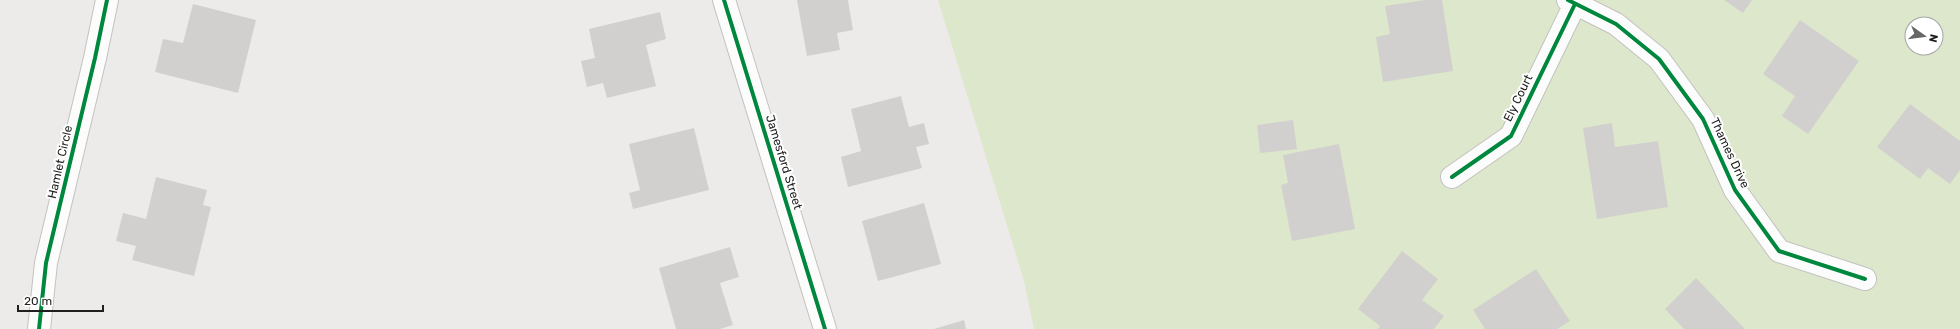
<svg xmlns="http://www.w3.org/2000/svg" width="1960" height="329" viewBox="0 0 1960 329" font-family="Rubik,sans-serif">
<rect width="100%" height="100%" fill="#edebe9"/>
<path fill="#dde7cb" fill-rule="evenodd" d="M938,0H1960V329H1034L1024,281ZM1912,24H1936V48H1912Z"/>
<path fill="#d2d0ce" d="M797,0H848L853,30L837,33L840,50L807,56Z
M1425,0H1442L1453,71L1383,82L1376,37L1390,34L1385,6Z
M1724,0H1752L1743,13Z
M193,4L256,20L238,93L155,72L163,39L183,43Z
M660,12L666,39L646,45L656,86L607,98L603,83L587,87L581,61L595,58L589,29Z
M1800,20L1859,61L1808,134L1782,116L1795,96L1763,74Z
M901,96L909,127L924,123L929,144L916,147L922,168L848,187L841,157L861,151L851,109Z
M1910,104L1960,141V170L1950,184L1928,168L1920,179L1877,147Z
M1293,120L1297,149L1260,153L1257,125Z
M1612,123L1615,147L1658,141L1668,207L1597,219L1583,128Z
M694,128L709,190L633,209L629,193L640,190L629,144Z
M1339,144L1355,229L1292,241L1281,185L1288,183L1283,155Z
M156,177L207,190L203,205L211,207L194,276L132,260L136,246L116,241L123,213L146,219Z
M924,203L941,264L878,281L862,221Z
M730,247L739,277L720,283L733,325L720,329H676L659,268Z
M1402,251L1438,279L1422,300L1444,316L1434,329H1378L1380,326L1358,309Z
M1536,269L1570,321L1557,329H1485L1473,310Z
M1696,278L1745,329H1684L1665,309Z
M964,320L966,329H934Z"/>
<g fill="none" stroke-linecap="round" stroke-linejoin="round">
<g stroke="#c3c2c1" stroke-width="24">
<path id="minor" d="M724,0L825,329
M1568,0L1616,24L1659,59L1703,119L1735,190L1779,251L1865,279
M1452,177L1511,136L1575,4
M39,329L46,263L95,58L107,0"/>
</g>
<use href="#minor" stroke="#fcfcfc" stroke-width="22"/>
<g stroke="#fff" stroke-width="6">
<path id="cycleway" d="M724,0L825,329
M1568,0L1616,24L1659,59L1703,119L1735,190L1779,251L1865,279
M1452,177L1511,136L1575,4
M39,329L46,263L95,58L107,0"/>
</g>
<use href="#cycleway" stroke="#00873e" stroke-width="4"/>
</g>
<g text-anchor="middle" stroke-width="4" stroke-linejoin="round" paint-order="stroke">
<g font-size="12" fill="#1f1f1f" stroke="#fff">
<text transform="translate(1518 98) rotate(-64)" y="4">Ely Court</text>
<text transform="translate(1730 153) rotate(65)" y="4">Thames Drive</text>
<text transform="translate(60 162) rotate(-77)" y="4">Hamlet Circle</text>
<text transform="translate(784 162) rotate(73)" y="4">Jamesford Street</text>
</g>
</g>
<g transform="translate(1924 36) rotate(104)"><circle r="19" fill="#ffffff" stroke="#a5a5a5"/>
<path d="M0-3L7 15L0 10L-7 15Z" fill="#676666"/>
<text y="-6" font-size="11" font-weight="bold" text-anchor="middle" fill="#1f1f1f">N</text>
</g>
<path d="M18 305v6h85v-6" fill="none" stroke="#1f1f1f" stroke-width="2"/>
<text x="24" y="305" font-size="12" fill="#1f1f1f" stroke="#ffffff" stroke-width="3" paint-order="stroke">20 m</text>
</svg>
